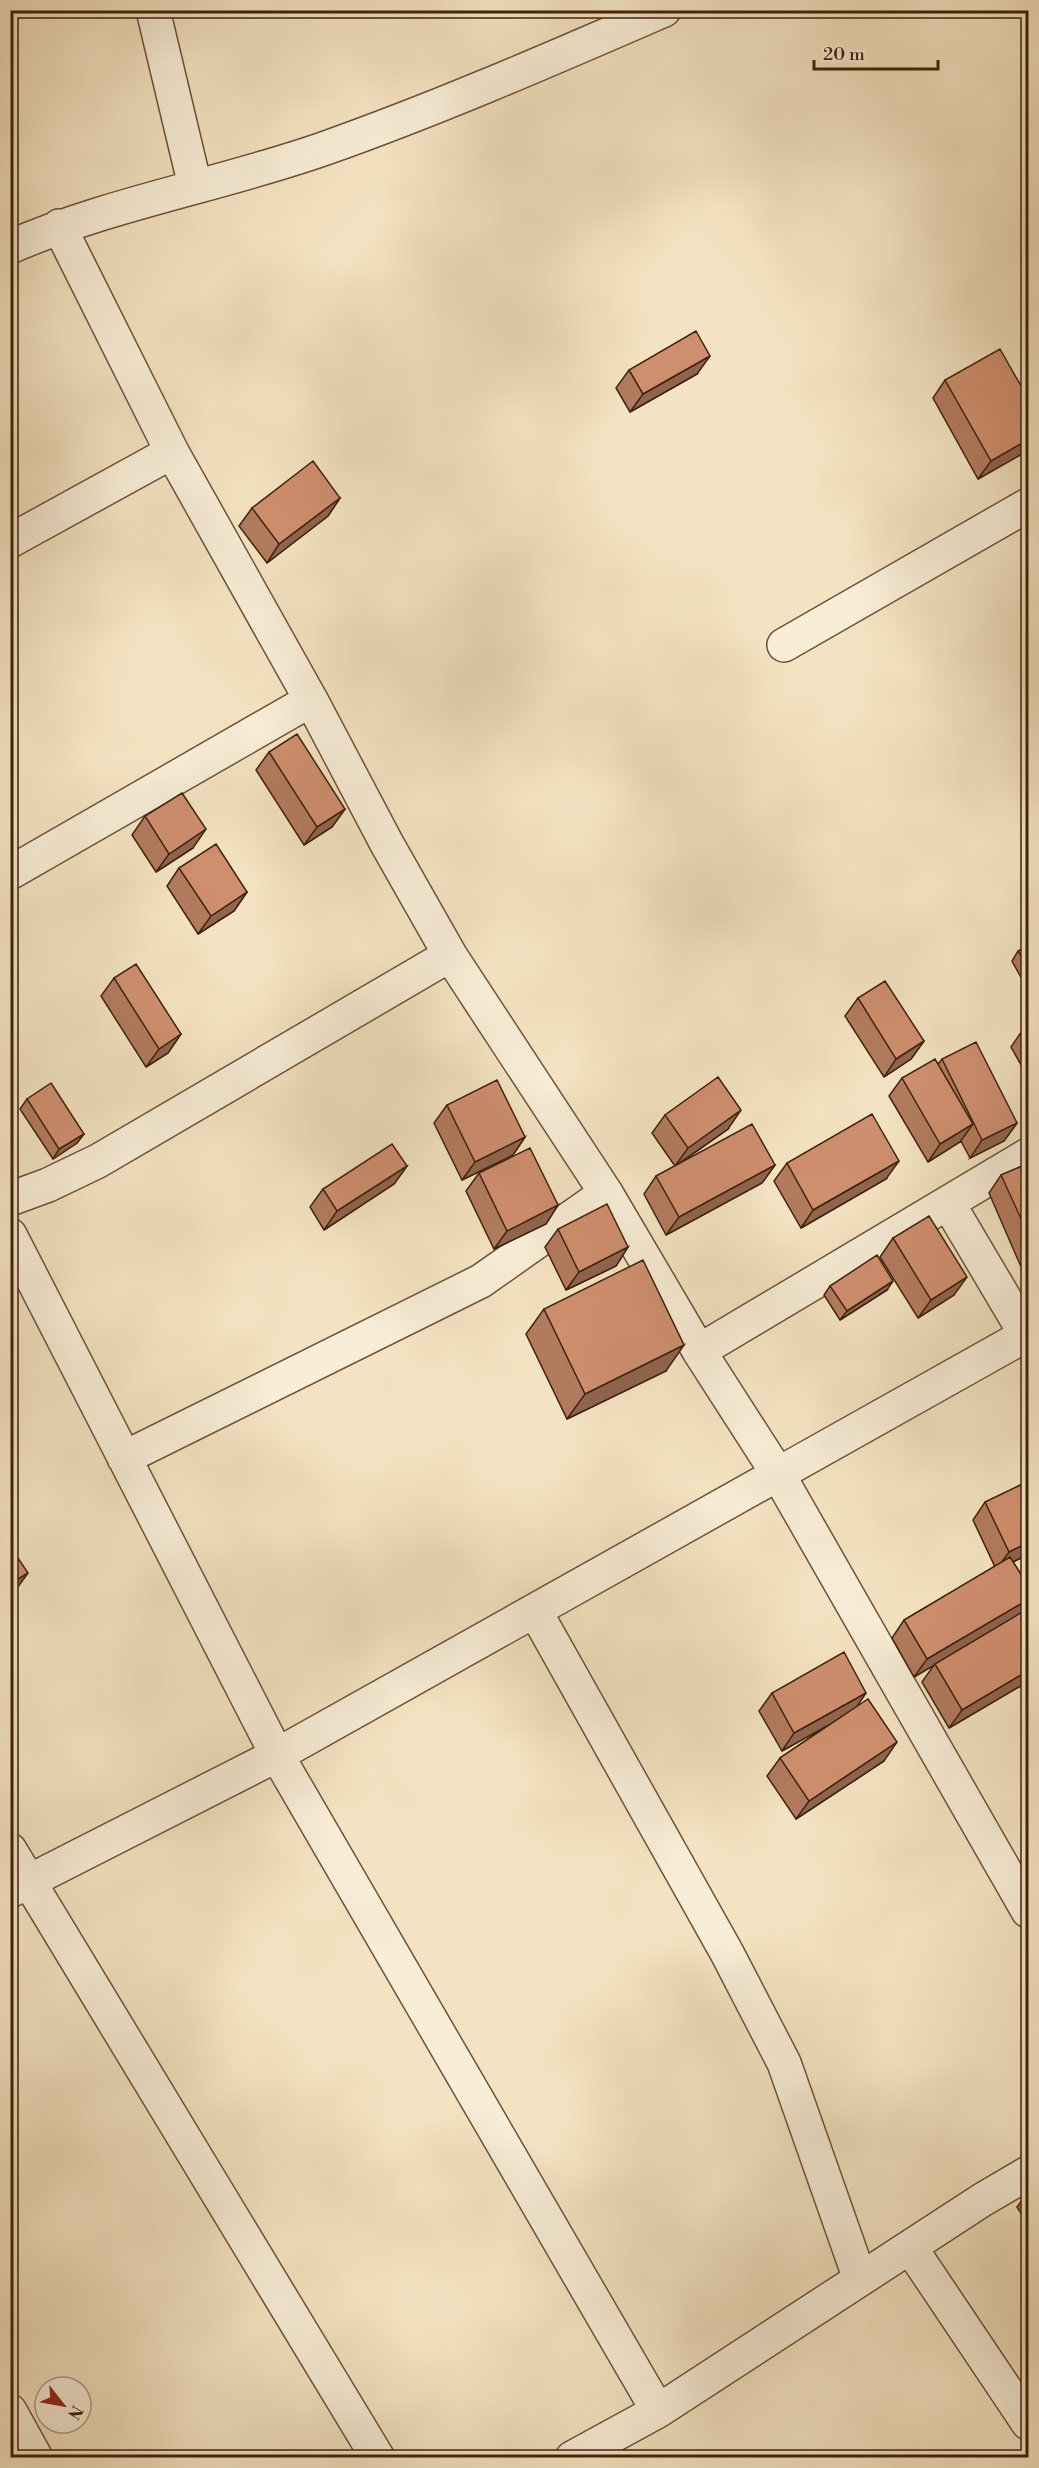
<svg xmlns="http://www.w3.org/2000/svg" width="1039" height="2468" viewBox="0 0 1039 2468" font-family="'Libre Bodoni',serif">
<rect width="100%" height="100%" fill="#f4e3c2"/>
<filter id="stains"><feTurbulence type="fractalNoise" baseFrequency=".00333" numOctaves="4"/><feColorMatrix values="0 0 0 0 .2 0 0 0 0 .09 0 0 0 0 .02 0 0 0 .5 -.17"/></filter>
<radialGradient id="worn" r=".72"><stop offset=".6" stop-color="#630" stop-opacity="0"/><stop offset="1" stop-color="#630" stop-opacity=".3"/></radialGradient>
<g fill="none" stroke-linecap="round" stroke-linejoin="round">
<g stroke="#6d523a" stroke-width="36">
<path id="minor" d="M153,10L195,186
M59,226L172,452L311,700
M10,247C111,203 220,185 323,149C439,108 551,59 664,10
M10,541L172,452
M784,645L1028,505
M10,873L311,700L387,844L450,955L606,1193L699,1351L778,1474L1028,1911
M10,1199L48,1185L98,1161L450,955
M948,1203L1028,1338
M10,1235L277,1755L658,2411L982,2200L1028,2173
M699,1351L1028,1155
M124,1458L481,1281L606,1193
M535,1611L727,1953L784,2063L860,2279
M10,1850L378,2458
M10,1891L277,1755L1026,1335
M910,2247L1028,2423
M10,2411L36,2458
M572,2458L658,2411"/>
</g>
<use href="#minor" stroke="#f8edd7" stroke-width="33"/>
</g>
<path fill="#b27b5f" stroke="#40210d" stroke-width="1.5" d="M629,370L697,374L630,412L616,388Z
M945,380L1024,392L1029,387V450L978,479L933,398Z
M340,498L328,516L267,563L239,526L252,508Z
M269,752L345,809L332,827L304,845L256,770Z
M145,816L193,848L156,872L132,835Z
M179,868L247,892L234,911L198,934L167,886Z
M1029,946V992L1012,961L1018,951Z
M114,978L181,1034L168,1053L146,1067L101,996Z
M858,998L924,1041L911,1059L884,1077L845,1016Z
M1029,1026V1079L1011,1047L1024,1028Z
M942,1059L1017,1123L1004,1141L970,1158L961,1141L928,1162L889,1096L902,1078L938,1064Z
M27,1099L84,1134L77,1143L53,1159L20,1109Z
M447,1105L525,1137L513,1155L462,1180L434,1123Z
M665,1115L728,1129L682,1162L775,1165L762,1183L666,1235L644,1194L656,1176L675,1166L652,1133Z
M787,1163L886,1179L801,1228L774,1181Z
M1029,1163V1267L1022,1269L989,1193L1001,1175Z
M407,1166L394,1184L324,1230L310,1207L323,1189Z
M479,1173L558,1205L546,1224L494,1249L466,1191Z
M558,1229L628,1247L616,1266L566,1290L545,1247Z
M893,1238L954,1295L918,1318L880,1257Z
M830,1286L887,1290L840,1320L824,1295Z
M544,1309L666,1371L567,1419L526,1334Z
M1029,1481V1554L1013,1562L1029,1587V1603L1023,1611L1029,1608V1681L949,1728L922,1682L934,1665L914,1677L892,1638L904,1620L995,1567L973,1520L985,1502Z
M772,1693L858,1706L884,1761L796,1819L767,1776L780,1758L828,1725L782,1751L759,1711Z
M1029,2191V2226L1017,2207Z"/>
<path fill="#91644e" stroke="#40210d" stroke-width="1.5" d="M710,356L697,374L630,412L643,394Z
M1029,439V450L978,479L991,461Z
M340,498L328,516L267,563L279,544Z
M345,809L332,827L304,845L317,827Z
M206,829L193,848L156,872L169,854Z
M247,892L234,911L198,934L211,916Z
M181,1034L168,1053L146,1067L159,1049Z
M924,1041L911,1059L884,1077L896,1059Z
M741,1110L728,1129L675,1166L688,1148Z
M1017,1123L1004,1141L970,1158L982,1140Z
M973,1124L960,1142L928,1162L940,1144Z
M84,1134L77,1143L53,1159L59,1149Z
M525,1137L513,1155L462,1180L475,1162Z
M899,1161L886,1179L801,1228L813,1210Z
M775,1165L762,1183L666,1235L679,1217Z
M407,1166L394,1184L324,1230L337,1211Z
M558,1205L546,1224L494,1249L507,1231Z
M628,1247L616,1266L566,1290L579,1272Z
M1029,1261V1267L1022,1269Z
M967,1277L954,1295L918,1318L931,1300Z
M893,1281L887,1290L840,1320L847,1311Z
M684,1345L666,1371L567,1419L585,1394Z
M1029,1542V1554L996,1570L1009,1552Z
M28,1573L15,1591L10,1594V1584Z
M1029,1599V1603L1021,1614L914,1677L927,1659Z
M1029,1670V1681L949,1728L962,1710Z
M866,1693L854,1711L782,1751L794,1733Z
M897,1742L884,1761L796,1819L809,1801Z"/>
<path fill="#cf8f6f" stroke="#40210d" stroke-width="1.5" d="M696,331L710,356L643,394L629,370Z
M1000,349L1029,400V439L991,461L945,380Z
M313,461L340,498L279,544L252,508Z
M297,734L345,809L317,827L269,752Z
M182,793L206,829L169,854L145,816Z
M216,844L247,892L211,916L179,868Z
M1029,946V970L1018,951Z
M136,964L181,1034L159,1049L114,978Z
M885,981L924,1041L896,1059L858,998Z
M1029,1026V1037L1024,1028Z
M976,1042L1017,1123L982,1140L942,1059Z
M935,1059L973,1124L940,1144L902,1078Z
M718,1077L741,1110L688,1148L665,1115Z
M497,1080L525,1137L475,1162L447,1105Z
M51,1083L84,1134L59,1149L27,1099Z
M872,1114L899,1161L813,1210L787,1163Z
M752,1124L775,1165L679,1217L656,1176Z
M392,1144L407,1166L337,1211L323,1189Z
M530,1148L558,1205L507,1231L479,1173Z
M1029,1163V1236L1001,1175Z
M607,1204L628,1247L579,1272L558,1229Z
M929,1216L967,1277L931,1300L893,1238Z
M877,1255L893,1281L847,1311L830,1286Z
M643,1260L684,1345L585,1394L544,1309Z
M1029,1481V1542L1009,1552L985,1502Z
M10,1546L28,1573L10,1584Z
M1010,1557L1029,1587V1599L927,1659L904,1620Z
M1029,1608V1670L962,1710L935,1664Z
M844,1652L866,1693L794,1733L772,1693Z
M868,1699L897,1742L809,1801L780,1758Z"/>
<rect width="1039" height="2468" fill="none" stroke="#f4e3c2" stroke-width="36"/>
<rect x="12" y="12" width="1015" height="2444" fill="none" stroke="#40210d" stroke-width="3"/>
<rect x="18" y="18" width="1003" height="2432" fill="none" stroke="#40210d" stroke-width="1.5"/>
<g transform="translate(63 2405) rotate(121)"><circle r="28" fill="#f8edd7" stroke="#ae9b86" stroke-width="1.5"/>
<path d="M0-4.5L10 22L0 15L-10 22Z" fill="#8f2418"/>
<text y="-9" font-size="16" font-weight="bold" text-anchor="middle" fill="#40210d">N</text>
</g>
<path d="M814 60v9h124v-9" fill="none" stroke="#40210d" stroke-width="3"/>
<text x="823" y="60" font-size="18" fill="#40210d" stroke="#f8edd7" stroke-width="4.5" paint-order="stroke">20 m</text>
<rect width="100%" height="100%" filter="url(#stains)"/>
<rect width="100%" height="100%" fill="url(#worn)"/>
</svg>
